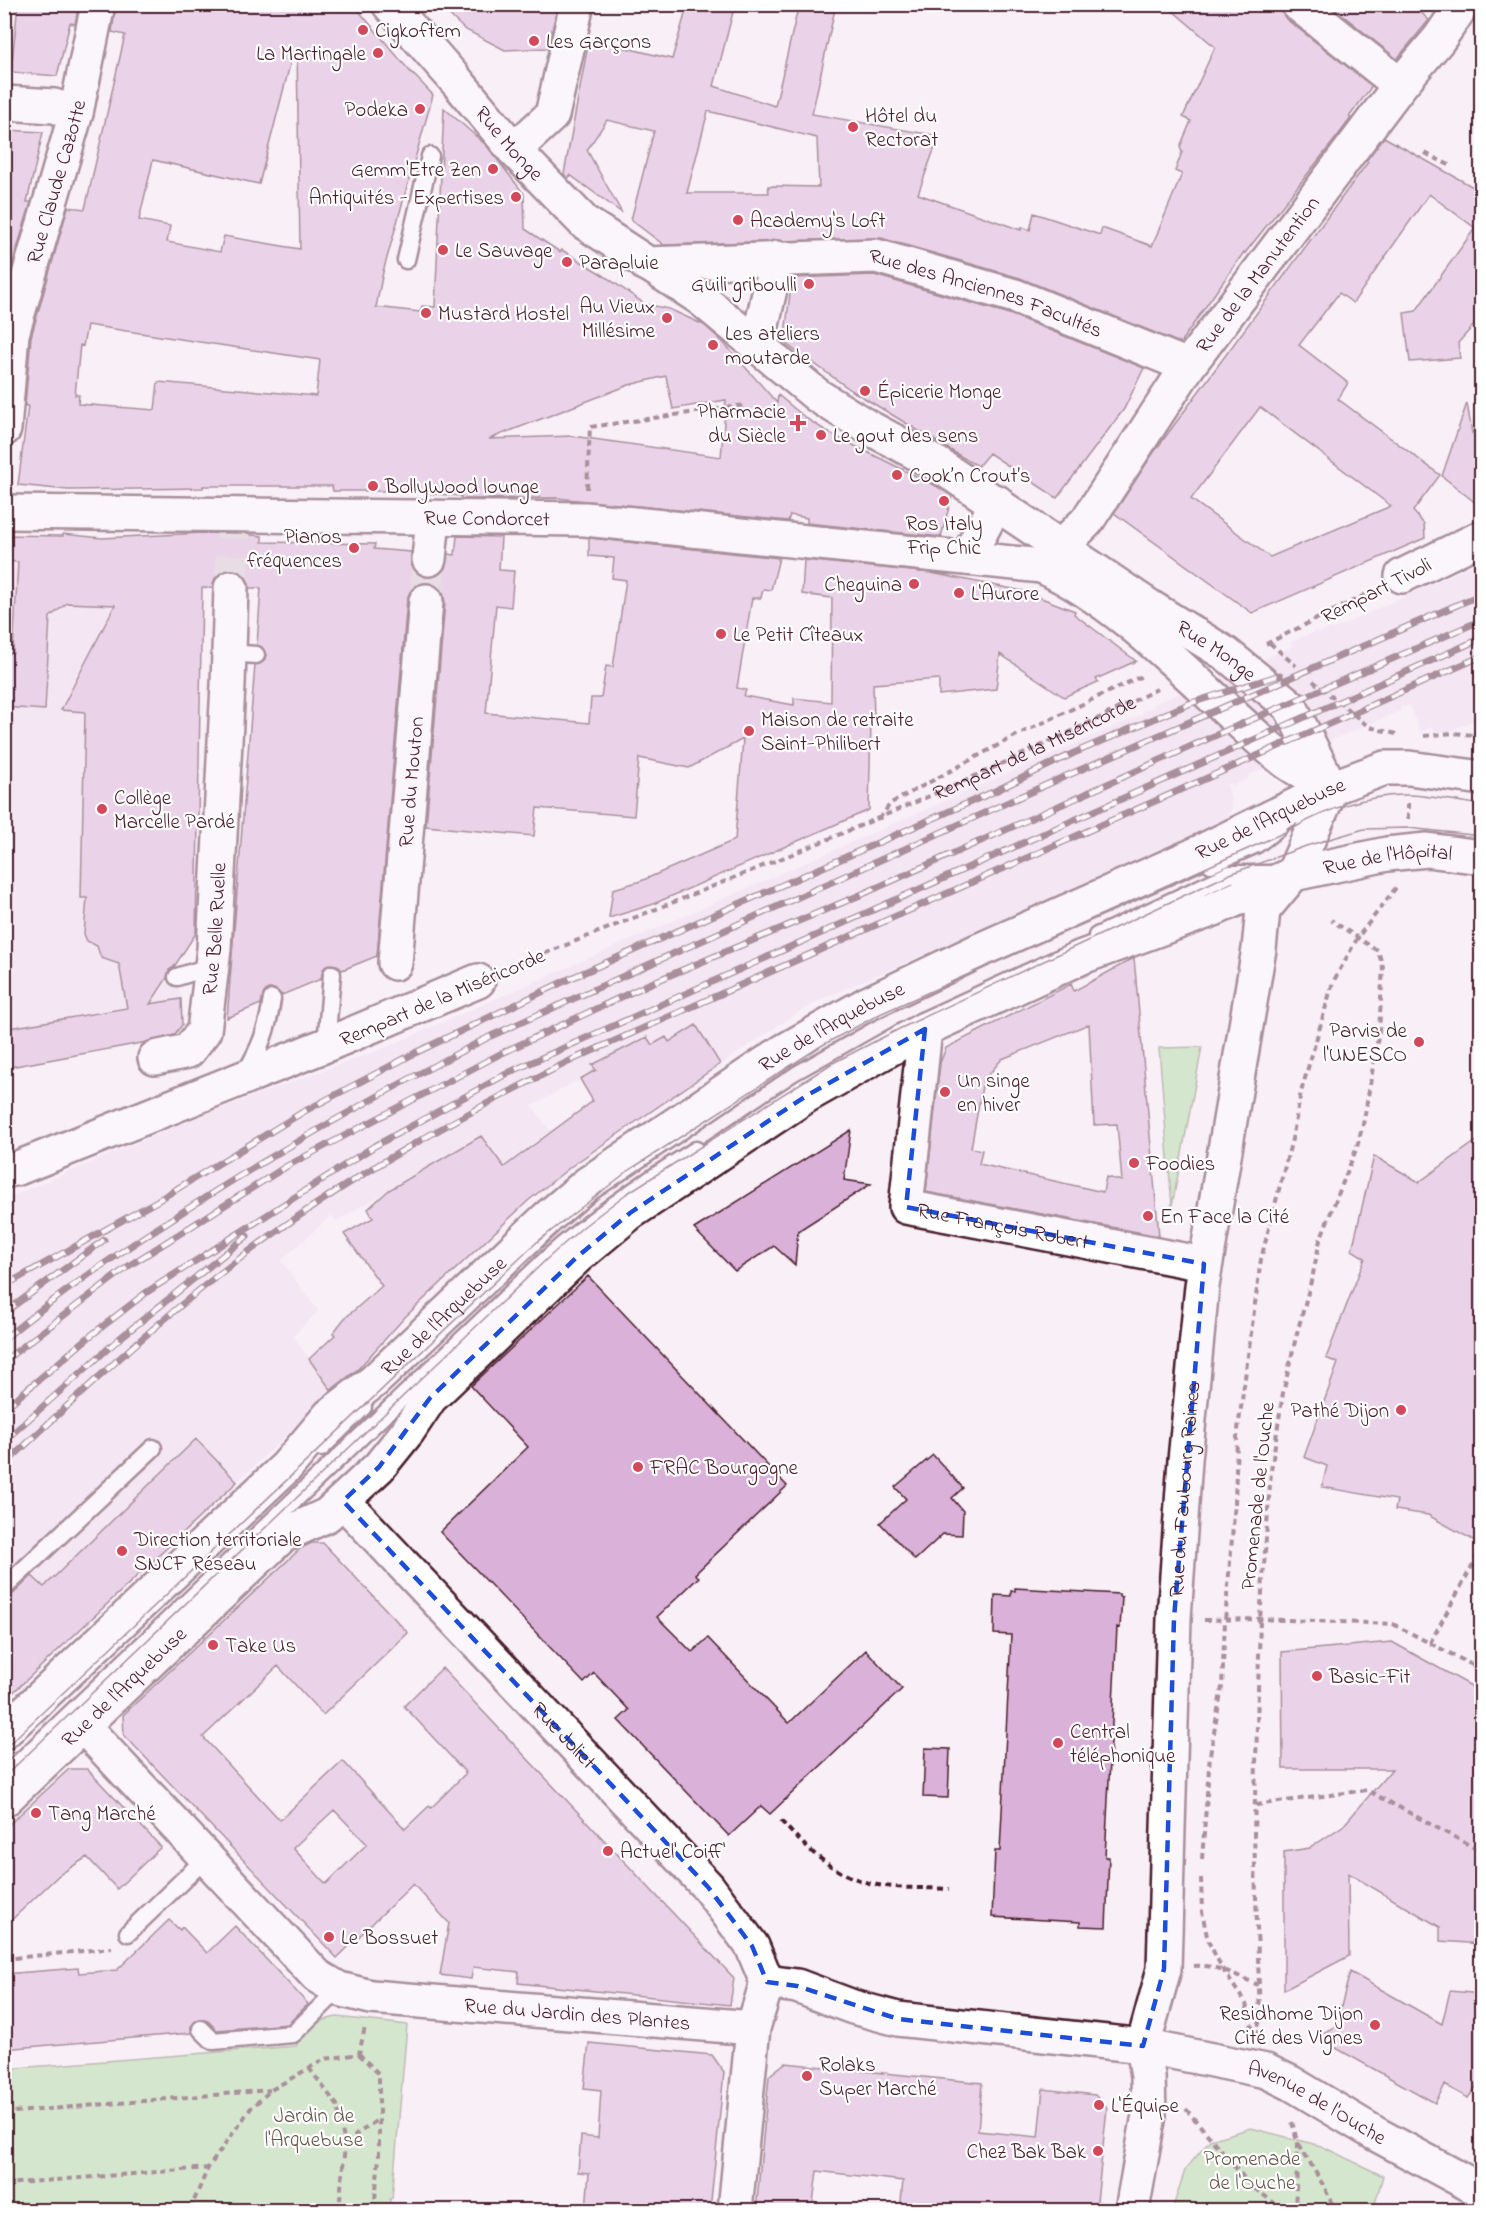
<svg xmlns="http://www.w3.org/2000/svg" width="1486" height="2215" viewBox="0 0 1486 2215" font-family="'Indie Flower',sans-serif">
<rect width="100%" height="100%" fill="#f8eff7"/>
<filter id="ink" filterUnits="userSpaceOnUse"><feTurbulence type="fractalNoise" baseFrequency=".0167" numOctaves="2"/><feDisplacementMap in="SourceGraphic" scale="12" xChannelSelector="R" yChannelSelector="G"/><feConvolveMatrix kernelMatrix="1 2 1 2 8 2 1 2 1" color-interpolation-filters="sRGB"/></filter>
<g filter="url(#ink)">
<path fill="#efdcee" d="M203,533L198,901H192L191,909H197L194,936L175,962L181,999L182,1025L172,1037L5,1068L4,535L58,536L60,534L102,538Z
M1481,561V717L1451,730L1439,732L1431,727L1420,732L1410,705L1400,708V711L1371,723L1248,775L1249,778L1232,786L1231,783L1227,784L1232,808L1223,825L826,997L797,1013L673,1096L637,1042L592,1065L596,1070L532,1106L550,1131L504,1167L481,1136L336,1221L331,1215L281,1261L318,1311L293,1336L332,1392L5,1701V1199L205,1114L385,1048L1143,714V711L1155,707L1154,704L1288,649L1292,646L1291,642L1317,631L1318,634L1331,628L1332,630Z"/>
<path fill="#acdb9b" stroke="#7b7d63" stroke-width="1.5" d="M1202,1047L1172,1206L1159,1048Z
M337,2017L407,2025L392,2198L390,2199L389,2210H5V2069L296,2046C305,2028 317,2020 337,2017Z
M1251,2128L1321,2146L1383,2176L1373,2210H1172L1185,2170L1210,2140Z"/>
<path fill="#dab1d8" stroke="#4a1f2b" stroke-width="1.5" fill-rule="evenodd" d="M18,4H79L75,24L70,23L57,76L11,72Z
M116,4H353L413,75V74L433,95L383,272L376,307L420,312L422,306L435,307L444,108L487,146L524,194L525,229L560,252L562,250L603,275L645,304L669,309L704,325L722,341L777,403L778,395L807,419L833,435L938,487L952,496L941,537L807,523V518L790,515L788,521L557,498L461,499V496L398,491H333L332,486H203V488L68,490L18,485L28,406H25L31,337L68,207L85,209L125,35L112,32ZM294,49H297L300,249L224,236L220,252L167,242L170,226L139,220L153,160L259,184ZM87,325L320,360L316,396L158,382L155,410L78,404L79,395H75L80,345L83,346ZM666,376L673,409L726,400L721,457L572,436L489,439L629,385Z
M438,4H558L548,48L505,50L464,29Z
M688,4H735L714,86L775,106L799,4H836L812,114L939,136L918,194L1021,230L1022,227L1030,230L1034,213L1100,235L1102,228L1152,246L1182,174L1175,171L1182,152L1180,147L1191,121L1183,117L1215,47L1165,4H1280L1281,11L1286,19L1372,86L1349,117L1351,118L1336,138L1245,253L1244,252L1180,343L1020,278L881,238L664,245L631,220L654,131L607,120L587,150L622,213L570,175L568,179L564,174L589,39L672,59ZM708,111L817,138L819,187L768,186L769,193H687Z
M1329,4H1412L1429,20L1397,59Z
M4,130L43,132L27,202H31L4,292Z
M1384,137L1482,192V316L1458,343L1460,358L1410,362L1404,313L1416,311L1475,228L1429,194L1353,303L1339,293L1299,345L1348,383L1338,399L1440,475L1413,511L1424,524L1425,538L1252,613L1114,513L1152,455L1368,162L1366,161ZM1260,407L1391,506L1270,557L1191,499Z
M874,275L1009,314L1144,368L1124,409L1057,498L989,453L978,466L962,457L851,390L812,362L811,363L784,342L792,278Z
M1467,403L1472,433L1482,421V508L1442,476Z
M202,533L243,534L262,536V542L375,544L374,549L411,552L412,567L419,575L428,578L437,576L444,570L448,554L455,555L457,536L501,537L499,570L514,571L511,607L496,605L486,713L589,723L591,698H601L606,666L613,667L626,580L612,578L614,558L589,556V538L779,558L771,590L763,589L761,598H752L737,688L746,690L744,696L794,705V698L831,702L832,598L802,594L804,560L931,573L1023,591L1075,611L1074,614L1136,661L1096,679L1098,682L1064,697L1000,654L996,689L939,695V679L873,684L874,720H871L869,810L651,905L609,918L613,889L641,881L735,840L743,739L689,768L639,758L634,816L537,808L534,836L426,826L445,602L443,593L436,585L427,582L419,584L411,590L407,599L377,956L342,970L337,965L328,964L323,969L321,979L282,995L274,989H268L264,993L261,1004L227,1018L255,665L264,661L266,655L262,647L257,645L261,588H250L247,579L240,572L232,569L223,571L215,578L212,588H202L196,933L174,967L169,970L167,978L150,1004L181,999L182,1025L174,1035L147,1042L4,1068V1029L127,1008L119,964L101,958L97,946L87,941L84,934L87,898H81L85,712L61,710L115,605L67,603L50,617L45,710L4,707V653H13L18,562L4,561V535L63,536V534L102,538Z
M1134,958L1159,1236L926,1192L940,1063L946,1048L1071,984L1074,991ZM1089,1024L1094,1125L1117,1124L1122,1181L1106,1177L1103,1192L979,1164L982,1150L971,1148L983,1081L1002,1059Z
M696,1025L720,1064L573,1165L529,1200L405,1317L359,1368L331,1390L309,1359L335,1335L333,1333L344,1319L382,1286L344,1234L373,1218L368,1209L389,1190L481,1136L504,1167L593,1101L580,1079L596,1070L592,1065L647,1037L652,1045L666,1037L669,1042Z
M851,1130L844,1180L871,1184L798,1231L795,1265L774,1246L735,1271L694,1229Z
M1482,1137V1545L1428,1515L1395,1510L1397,1500L1322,1487L1327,1466L1304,1457L1338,1363L1326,1358L1365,1258L1352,1250L1374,1156L1419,1182Z
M588,1276L787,1486L695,1574L699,1577L657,1617L692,1652L708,1638L789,1723L866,1650L902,1689L770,1814L761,1806L729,1836L618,1720L629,1710L594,1673L584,1683L440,1532L528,1447L471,1386Z
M196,1439L237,1482L4,1701V1598L11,1596L32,1576L44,1587Z
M933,1455L963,1488L952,1498L963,1511L962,1535L943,1534L915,1560L880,1523L906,1499L895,1487Z
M312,1543H323L408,1633L323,1715L278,1666L203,1737L280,1820L343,1761L405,1829L429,1806L431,1808L466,1773L404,1706L442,1668L734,1978L730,2005L518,1983L519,1972L473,1967L471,1979L440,1975L449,1923L413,1884L337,1958L124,1735L123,1715L301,1548ZM334,1810L367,1844L326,1884L293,1848Z
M1015,1588L1119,1594V1596L1122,1597L1120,1628L1117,1627L1105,1857H1109L1106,1927L1080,1926V1922L992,1917L995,1851H1000L1011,1635L994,1634L995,1595L1011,1596V1591H1015Z
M1392,1642L1482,1692V1944L1440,1941V1927L1348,1873L1349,1956L1284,1990V1852L1310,1848L1344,1825L1392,1769H1283L1282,1652Z
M925,1748L950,1749L948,1798L923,1797Z
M69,1769H87L161,1847L117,1889L87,1857L59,1875L4,1927V1829Z
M169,1920L180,1930L182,1927L207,1953L235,1926L308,2004L288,2024L217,2030L208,2021L199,2019L191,2026V2033L4,2049V1974L78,1968L79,1973L117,1970Z
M1350,1972L1442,2024L1450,1991L1482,1994V2079L1468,2098L1445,2085L1435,2103L1316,2037L1336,2026Z
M589,2043L712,2055L724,2072L710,2211L586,2209L589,2173L578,2172L581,2136L598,2138L601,2090L584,2088Z
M785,2063L982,2083L978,2131L1038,2137L1043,2089L1095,2095L1107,2108L1096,2211H900L903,2181L817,2171L812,2211H756L769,2076Z"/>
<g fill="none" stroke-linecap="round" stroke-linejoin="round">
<path stroke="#d5c5ce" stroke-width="33" stroke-dasharray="33 16" stroke-linecap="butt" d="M231,588L233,532
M426,601L429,559"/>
<g stroke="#4a1f2b" stroke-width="21">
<path id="service" d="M406,260L430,156
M229,653L256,655
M1211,864L1257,844L1278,828
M1097,936L1230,874H1273
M177,977L212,966
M326,1045L332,974
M245,1074C260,1048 268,1029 272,999
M321,1448L363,1407
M4,1588L153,1448
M4,1777L548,1258C595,1216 643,1183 696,1150
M128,1933L207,1857
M201,2029L213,2041L293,2034L339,1989"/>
</g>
<g stroke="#4a1f2b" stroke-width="38">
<g id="minor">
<path id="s2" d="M389,4L460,85L514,150L584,222L700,298L818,396L866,426L937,464L1150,607L1226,654L1290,706L1331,788"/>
<path d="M1298,4L1400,85"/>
<path d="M4,103L54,106L76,113"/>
<path d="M514,150L552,115L577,4"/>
<path id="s3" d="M646,264L876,256L1015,296L1188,366"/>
<path d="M757,347L777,258"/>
<path id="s4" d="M4,429L12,334L76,113L98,4"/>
<path id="s5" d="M4,512L585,519L1042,566C1135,610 1205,697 1284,760C1298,771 1316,779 1331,788"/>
<path d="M967,558L997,502"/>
<path d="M429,559L433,518"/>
<path id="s6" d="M1046,562L1087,521L1188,366L1400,85L1439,39L1463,4"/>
<path d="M1402,576L1482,537"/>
<path id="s7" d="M395,963L426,601"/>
<path id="s8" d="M925,1029L906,1207L1204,1264"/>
<path id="s9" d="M155,1058L188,1051L204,1031L214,949L228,685L231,588"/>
<path d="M4,1171L18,1168L326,1045L478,981"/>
<path id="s10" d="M343,1501L708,1887L752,1946L767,1982"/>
<path id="s11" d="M83,1726L317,1976L339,1989L371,1997L753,2028"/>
<path id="s12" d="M767,1982L797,1986L853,2007L898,2019L1143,2046L1266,2071L1291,2083L1376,2134L1482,2191"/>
<path d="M735,2210L753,2028L767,1982"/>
<path id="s13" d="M1132,2210L1149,2115L1148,2076L1143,2046L1164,1969L1174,1618L1185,1460L1202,1286L1259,949L1263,910L1293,874"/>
</g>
</g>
<g stroke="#4a1f2b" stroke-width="38">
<g id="secondary">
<path d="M1293,874L1331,788"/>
<path id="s14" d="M4,1732L287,1466L330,1415L374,1381L548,1217L587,1184L784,1051L865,1005L982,949L1192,856L1331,788L1385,768H1409L1482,778"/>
<path id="s15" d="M4,1800L282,1536L327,1515L379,1467L408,1431L430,1398L577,1257L630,1213L806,1096L925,1029L1082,957L1214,909L1293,874L1387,854L1427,850L1482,857"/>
</g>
</g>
<g stroke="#4a1f2b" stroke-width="4" stroke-dasharray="6 4.5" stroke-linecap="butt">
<path d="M1480,78L1482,79"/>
<path d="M1425,153L1451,166"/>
<path d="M587,489L590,427L746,405"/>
<path d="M1270,643L1296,666"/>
<path d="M1266,644L1375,590"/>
<path d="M1313,681L1369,727L1396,734"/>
<path d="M1424,736L1453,733L1482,736"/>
<path d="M1408,803V819"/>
<path d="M879,819L891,803L1015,736L1142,676"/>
<path id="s1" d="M506,969C725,881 946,797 1157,689"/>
<path d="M1204,1620L1260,1619L1393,1624L1482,1670"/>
<path d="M1430,1643L1482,1548"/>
<path d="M1256,1805L1367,1790L1482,1852"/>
<path d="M781,1821C804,1846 828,1870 862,1881C888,1890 921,1887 949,1889"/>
<path d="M1202,1859L1210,1755L1222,1687L1225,1621L1235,1503L1237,1437L1261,1259L1292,1139L1301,1092L1333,982L1358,937L1398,885"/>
<path d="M1201,1878L1202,1912L1208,1941L1223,1970L1246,2004L1254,2035"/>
<path d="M4,1959L112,1948"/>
<path d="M1194,1966C1217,1964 1238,1976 1258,1985"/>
<path d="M1256,2036L1260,2019L1254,1834L1260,1619L1271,1471L1283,1393L1296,1337L1313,1274L1320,1240L1357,1147L1364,1120L1379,1031L1383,967L1378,951L1331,920"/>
<path d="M359,2054L379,2074V2157L374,2210"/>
<path d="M309,2068L337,2105L345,2145L339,2210"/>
<path d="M1186,2109L1251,2186L1284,2210"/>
<path d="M4,2113L270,2090"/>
<path d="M1292,2122L1298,2144L1295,2210"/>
<path d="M346,2144L357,2134L379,2119"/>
<path d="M1299,2144L1323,2185L1335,2210"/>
<path d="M4,2184L208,2168"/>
<path d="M190,2210L208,2168L251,2108L271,2090L325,2059L359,2054L365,2027"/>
</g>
<use href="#service" stroke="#fff" stroke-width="16"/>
<use href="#minor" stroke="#fff" stroke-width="33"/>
<use href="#secondary" stroke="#fff" stroke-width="33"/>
<path stroke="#4a1f2b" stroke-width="1.5" d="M4,1749L537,1242L628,1171L821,1046L880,1014L1292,829C1325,810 1364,796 1403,795C1428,794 1456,802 1482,805
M4,1777L548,1258L583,1227L626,1194L831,1064L901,1028L1230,874L1306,846L1364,829L1408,828L1482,836"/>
<g stroke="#4a1f2b" stroke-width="7">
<path id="rail" d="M4,1286L157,1201L303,1112L415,1053L569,979L993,792L1074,753L1191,703L1280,675
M4,1313L104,1240
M4,1339C56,1296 111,1258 167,1222C271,1154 380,1093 491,1036L1057,780L1482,594
M4,1361L130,1265L287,1166L502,1053L649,984L865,893L1223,732L1482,620
M4,1409L89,1337L147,1292L373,1147L510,1072L1482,638
M4,1441L120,1338L247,1236
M4,1465C80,1394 156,1322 239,1259C343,1180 457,1117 574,1059L1482,656"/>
</g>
<use href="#rail" stroke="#fff" stroke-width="4.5" stroke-dasharray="14" stroke-linecap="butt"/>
</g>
</g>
<path d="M0 0H1486V2215H0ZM925,1029L906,1207L1204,1264L1174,1618L1164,1969L1143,2046L898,2019L797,1986L767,1982L752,1946L708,1887L343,1501L379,1467L430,1398L577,1257L630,1213L806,1096Z" fill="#f8eff7" fill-opacity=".55" fill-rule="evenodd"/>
<path fill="none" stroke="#1d4ed8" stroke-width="4.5" stroke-dasharray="12 8" stroke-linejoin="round" d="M925,1029L906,1207L1204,1264L1174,1618L1164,1969L1143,2046L898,2019L797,1986L767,1982L752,1946L708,1887L343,1501L379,1467L430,1398L577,1257L630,1213L806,1096Z"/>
<g fill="#d1495b" stroke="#fff" stroke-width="2">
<circle cx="363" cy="30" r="6"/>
<circle cx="534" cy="41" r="6"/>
<circle cx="378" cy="53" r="6"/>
<circle cx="420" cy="109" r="6"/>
<circle cx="853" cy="127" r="6"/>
<circle cx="493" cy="169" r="6"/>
<circle cx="516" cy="197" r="6"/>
<circle cx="738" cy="220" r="6"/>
<circle cx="443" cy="250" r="6"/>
<circle cx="567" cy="262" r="6"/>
<circle cx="809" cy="284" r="6"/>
<circle cx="426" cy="313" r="6"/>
<circle cx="667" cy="318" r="6"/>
<circle cx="713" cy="345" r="6"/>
<circle cx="865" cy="391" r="6"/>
<path d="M795 414h6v6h6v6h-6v6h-6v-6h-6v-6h6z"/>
<circle cx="821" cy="435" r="6"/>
<circle cx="897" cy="475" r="6"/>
<circle cx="373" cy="486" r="6"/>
<circle cx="944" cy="501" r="6"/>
<circle cx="354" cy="548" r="6"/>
<circle cx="914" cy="584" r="6"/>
<circle cx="959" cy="593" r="6"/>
<circle cx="721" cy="634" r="6"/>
<circle cx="749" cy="731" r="6"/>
<circle cx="102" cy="809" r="6"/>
<circle cx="1419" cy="1042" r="6"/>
<circle cx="945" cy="1092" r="6"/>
<circle cx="1134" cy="1163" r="6"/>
<circle cx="1148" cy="1216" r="6"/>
<circle cx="1401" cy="1410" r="6"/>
<circle cx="638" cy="1467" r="6"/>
<circle cx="122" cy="1551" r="6"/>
<circle cx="213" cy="1645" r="6"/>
<circle cx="1317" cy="1676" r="6"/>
<circle cx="1058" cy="1743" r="6"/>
<circle cx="36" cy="1813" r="6"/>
<circle cx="608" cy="1851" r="6"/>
<circle cx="329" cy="1937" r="6"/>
<circle cx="1375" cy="2025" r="6"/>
<circle cx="807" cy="2076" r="6"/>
<circle cx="1099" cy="2105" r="6"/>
<circle cx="1098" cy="2151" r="6"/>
</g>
<g text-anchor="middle" stroke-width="4.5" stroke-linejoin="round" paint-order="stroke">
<g font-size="21" fill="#4a1f2b" stroke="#fff" text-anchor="start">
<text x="375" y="37">Cigkoftem</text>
<text x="546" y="48">Les Garçons</text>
<text x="366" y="60" text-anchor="end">La Martingale</text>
<text x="408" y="116" text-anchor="end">Podeka</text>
<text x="865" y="122">Hôtel du<tspan x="865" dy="24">Rectorat</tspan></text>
<text x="481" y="176" text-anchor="end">Gemm'Etre Zen</text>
<text x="504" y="204" text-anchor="end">Antiquités - Expertises</text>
<text x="750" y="227">Academy's Loft</text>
<text x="455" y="257">Le Sauvage</text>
<text x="579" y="269">Parapluie</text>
<text x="797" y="291" text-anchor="end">Guili griboulli</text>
<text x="655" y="313" text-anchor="end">Au Vieux<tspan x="655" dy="24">Millésime</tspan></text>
<text x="438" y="320">Mustard Hostel</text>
<text x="725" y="340">Les ateliers<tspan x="725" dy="24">moutarde</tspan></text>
<text x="877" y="398">Épicerie Monge</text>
<text x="786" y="418" text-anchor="end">Pharmacie<tspan x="786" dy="24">du Siècle</tspan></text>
<text x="833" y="442">Le gout des sens</text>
<text x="909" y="482">Cook’n Crout’s</text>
<text x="385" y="493">BollyWood lounge</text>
<text x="944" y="530" text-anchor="middle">Ros Italy<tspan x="944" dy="24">Frip Chic</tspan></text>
<text x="342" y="543" text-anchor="end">Pianos<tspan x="342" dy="24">fréquences</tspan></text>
<text x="902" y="591" text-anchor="end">Cheguina</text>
<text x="971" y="600">L'Aurore</text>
<text x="733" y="641">Le Petit Cîteaux</text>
<text x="761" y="726">Maison de retraite<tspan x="761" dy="24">Saint-Philibert</tspan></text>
<text x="114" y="804">Collège<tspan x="114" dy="24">Marcelle Pardé</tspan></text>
<text x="1407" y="1037" text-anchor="end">Parvis de<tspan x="1407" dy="24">l'UNESCO</tspan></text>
<text x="957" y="1087">Un singe<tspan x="957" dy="24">en hiver</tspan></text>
<text x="1146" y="1170">Foodies</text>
<text x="1160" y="1223">En Face la Cité</text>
<text x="1389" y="1417" text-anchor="end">Pathé Dijon</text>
<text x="650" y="1474">FRAC Bourgogne</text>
<text x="134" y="1546">Direction territoriale<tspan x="134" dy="24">SNCF Réseau</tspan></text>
<text x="225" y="1652">Take Us</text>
<text x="1329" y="1683">Basic-Fit</text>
<text x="1070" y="1738">Central<tspan x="1070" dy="24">téléphonique</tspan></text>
<text x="48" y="1820">Tang Marché</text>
<text x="620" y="1858">Actuel' Coiff'</text>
<text x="341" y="1944">Le Bossuet</text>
<text x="1363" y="2020" text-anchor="end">Residhome Dijon<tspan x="1363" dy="24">Cité des Vignes</tspan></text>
<text x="819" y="2071">Rolaks<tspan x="819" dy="24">Super Marché</tspan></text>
<text x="1111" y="2112">L'Équipe</text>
<text x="1086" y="2158" text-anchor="end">Chez Bak Bak</text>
</g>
<g font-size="21" fill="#4a1f2b" stroke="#fff">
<text dy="7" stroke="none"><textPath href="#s2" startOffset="184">Rue Monge</textPath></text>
<text dy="7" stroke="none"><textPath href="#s4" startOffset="254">Rue Claude Cazotte</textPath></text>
<text dy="7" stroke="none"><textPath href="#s6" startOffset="358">Rue de la Manutention</textPath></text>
<text dy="7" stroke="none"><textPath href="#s3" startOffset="346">Rue des Anciennes Facultés</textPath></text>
<text dy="7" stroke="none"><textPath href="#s5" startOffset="483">Rue Condorcet</textPath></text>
<text transform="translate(1376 590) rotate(-27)" y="7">Rempart Tivoli</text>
<text dy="7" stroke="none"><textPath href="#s2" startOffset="1058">Rue Monge</textPath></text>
<text dy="7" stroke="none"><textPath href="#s1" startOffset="573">Rempart de la Miséricorde</textPath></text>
<text dy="7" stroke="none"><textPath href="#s7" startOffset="182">Rue du Mouton</textPath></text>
<text dy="7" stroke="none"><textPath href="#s14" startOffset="1578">Rue de l'Arquebuse</textPath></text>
<text dy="7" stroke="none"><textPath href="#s15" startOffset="1706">Rue de l'Hôpital</textPath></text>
<text dy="7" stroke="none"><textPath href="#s9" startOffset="162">Rue Belle Ruelle</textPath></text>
<text transform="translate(442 997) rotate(-23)" y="7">Rempart de la Miséricorde</text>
<text dy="7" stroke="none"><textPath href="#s14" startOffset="1092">Rue de l'Arquebuse</textPath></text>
<text dy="7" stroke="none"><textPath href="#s8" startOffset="278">Rue François Robert</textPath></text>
<text dy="7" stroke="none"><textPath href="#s14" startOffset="606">Rue de l'Arquebuse</textPath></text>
<text dy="7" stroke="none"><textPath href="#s13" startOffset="726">Rue du Faubourg Raines</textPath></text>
<text transform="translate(1257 1496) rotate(-84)" y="7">Promenade de l'Ouche</text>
<text dy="7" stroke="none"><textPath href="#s15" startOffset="165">Rue de l'Arquebuse</textPath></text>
<text dy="7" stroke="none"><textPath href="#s10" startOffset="322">Rue Joliet</textPath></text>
<text dy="7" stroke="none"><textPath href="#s11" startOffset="608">Rue du Jardin des Plantes</textPath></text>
<text dy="7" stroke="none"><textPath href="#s12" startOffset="568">Avenue de l'Ouche</textPath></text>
</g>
<g font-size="21" fill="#67574d" stroke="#fff">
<text x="314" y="2122">Jardin de<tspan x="314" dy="24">l'Arquebuse</tspan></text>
<text x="1252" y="2165">Promenade<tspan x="1252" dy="24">de l'Ouche</tspan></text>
</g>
</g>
<rect width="1486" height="2215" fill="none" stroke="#fff" stroke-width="24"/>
<rect x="12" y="12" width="1462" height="2191" fill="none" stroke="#4a1f2b" stroke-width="2" filter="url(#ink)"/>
</svg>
